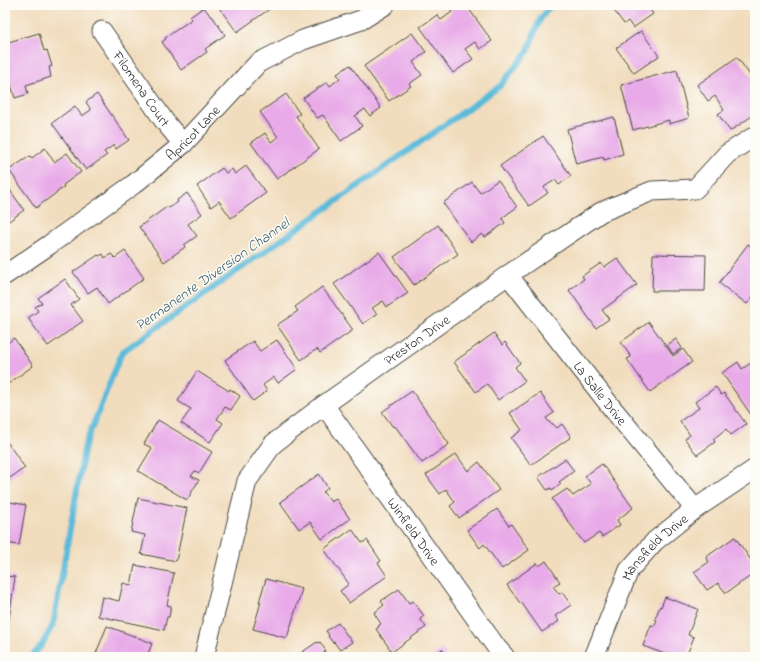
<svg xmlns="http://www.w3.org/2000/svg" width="760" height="662" viewBox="0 0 760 662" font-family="'Indie Flower',sans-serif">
<rect width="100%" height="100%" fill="#fdfcf7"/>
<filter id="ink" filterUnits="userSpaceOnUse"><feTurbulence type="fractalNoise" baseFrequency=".025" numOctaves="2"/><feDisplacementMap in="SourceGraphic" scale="8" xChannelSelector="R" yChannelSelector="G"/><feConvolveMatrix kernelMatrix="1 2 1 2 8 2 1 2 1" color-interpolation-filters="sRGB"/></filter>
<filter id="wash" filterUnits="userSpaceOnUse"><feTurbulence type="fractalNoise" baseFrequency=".012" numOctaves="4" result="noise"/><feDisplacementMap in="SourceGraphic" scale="16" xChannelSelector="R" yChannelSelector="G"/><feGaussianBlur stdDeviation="0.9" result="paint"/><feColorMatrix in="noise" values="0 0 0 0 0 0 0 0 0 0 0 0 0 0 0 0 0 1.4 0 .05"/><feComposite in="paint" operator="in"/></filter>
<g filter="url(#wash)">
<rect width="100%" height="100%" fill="#f1ddbd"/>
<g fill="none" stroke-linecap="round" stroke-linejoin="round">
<path stroke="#5abad9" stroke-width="6" d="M31,657L41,646L53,625L85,445L122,352L500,86L528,51L535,31L541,18L551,5"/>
</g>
<g id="blocks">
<path fill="#e8aae8" d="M217,5H275L237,32Z
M452,5H466L492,41L480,49L475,42L465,49L473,59L453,73L420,27L437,15L441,20L452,12L449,7Z
M610,5H647L653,14L633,28L628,21L624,24Z
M204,7L211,17L212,16L225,35L205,49L207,52L181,70L162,42L166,39L165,38L192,19L190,17Z
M641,31L659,56L634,73L616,48Z
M39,33L44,51L47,50L52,66L49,67L51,77L26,85L28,94L15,98L5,64V43Z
M412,33L426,52L413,62L422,75L409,84L411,86L389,101L364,66Z
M737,57L755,82V114L730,131L718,114L724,110L715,96L708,101L697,85Z
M350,65L381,108L370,116L365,109L355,116L362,126L341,141L323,115L317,118L303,98L327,82L330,86L340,78L337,74Z
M677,70L689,118L669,124V120L633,130L621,85Z
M97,94L129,140L116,149L114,145L104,152L107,155L86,170L52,123L75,106L82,116L91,110L86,102Z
M286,94L300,114L296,116L319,149L277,179L251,143L265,133L271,142L278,137L260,112Z
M614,117L623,154L604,160L603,157L576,164L567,129Z
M543,136L571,176L559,185L555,180L544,187L548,193L529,206L500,166Z
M45,148L54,162L67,153L81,172L63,185L64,187L36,208L9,170L30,156L32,158Z
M246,166L266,193L231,218L219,201L211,207L197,186L222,168L226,173L232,169L235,174Z
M498,180L517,207L502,218L505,223L485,237L482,234L471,242L443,203L472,182L480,193Z
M5,183L24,210L5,224Z
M187,193L202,214L188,224L197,236L184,245L185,247L164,262L139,227L168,206L169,208L178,202L177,200Z
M438,225L458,254L414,285L394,257Z
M748,244L755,250V294L747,304L719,283Z
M125,251L144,278L108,304L97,287L88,293L73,272L98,255L99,256L103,254L105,258L111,254L115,258Z
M379,252L408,293L387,307L383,301L372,308L377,314L363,324L334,284Z
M653,254L706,255L705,291H652Z
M617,258L637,285L602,310L609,319L596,328L569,290L584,279L582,276L601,263L604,267Z
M65,279L79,299L71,305L83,321L48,346L28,318L38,311L35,307L42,303L38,298Z
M322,287L353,330L320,353L317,349L301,360L277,325L298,311L295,307Z
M649,322L673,356L683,349L692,362L650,392L627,359L631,357L621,342Z
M494,333L502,345L505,342L520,363L515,367L525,381L498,400L487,384L476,392L454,362Z
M14,338L33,366L5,386V345Z
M676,339L682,348L673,354L667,345Z
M277,340L297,369L278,383L274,377L263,385L267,391L253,401L225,360L253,341L260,351Z
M755,360V418L754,419L722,373L738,362L742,369Z
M197,371L229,391L230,389L240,396L231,410L225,407L217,419L223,423L210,442L181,423L191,409L178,401Z
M716,387L721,395L724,393L746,424L731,435L726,429L713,439L715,442L697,455L685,439L690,435L680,421L699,408L695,402Z
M412,391L449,444L422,463L395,426L393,427L382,412Z
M540,393L554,413L546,418L550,423L553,424L557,428L562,424L571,437L531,465L511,438L522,430L510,413Z
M158,420L212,452L199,473L195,471L191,476L199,480L187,500L138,471L152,448L144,444Z
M5,439L25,468L5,481Z
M456,454L468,471L479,462L499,490L459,518L450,506L455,502L446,489L440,494L426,475Z
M565,459L574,471L559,482L561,484L552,490L551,488L547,490L538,477Z
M602,464L633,508L617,520L620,525L602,537L599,533L584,543L552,499L567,489L573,496L591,484L585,476Z
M319,474L328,488L323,492L331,502L336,499L350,519L322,539L310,522L299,529L280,502Z
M138,498L187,508L176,561L141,554L145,535L131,532Z
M5,501L26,505L19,545L5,543Z
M497,509L509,526L511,524L529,550L502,569L484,544L480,548L467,530Z
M352,529L362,543L367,540L381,561L378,563L387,576L349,603L340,591L349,584L324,549Z
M735,537L755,566V573L726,593L718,583L707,590L694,572L709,562L706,557Z
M546,561L560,582L553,586L559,594L562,592L571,605L555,616L559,621L542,632L521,602L520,603L507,585L537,563L539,566Z
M135,565L174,573L167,605L171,606L169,617H167L164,630L98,616L102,597L119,601L123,583L131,585Z
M5,576L15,577L9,619H5Z
M266,579L302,589L287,638L253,629L261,602H259Z
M399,589L409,603L413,601L424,616L420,619L426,627L392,652L376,629L379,627L378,626L381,624L374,613L384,605L381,601Z
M665,597L698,609L688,635L694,637L686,657H673L643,646L651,625L654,626L657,620L655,619L660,606L661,607Z
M338,623L352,642L340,650L334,642L333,643L328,636L329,635L326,631Z
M107,626L152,643L147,657L140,656L139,657L95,656Z
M317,642L318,643L320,642L326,651L324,652L328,657H295Z
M442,649L448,657H431Z"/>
</g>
</g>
<g filter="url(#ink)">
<use href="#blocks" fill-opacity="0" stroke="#494641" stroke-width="1"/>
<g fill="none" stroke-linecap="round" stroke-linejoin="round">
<g stroke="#494641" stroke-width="21">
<g id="street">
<path id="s1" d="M102,31L165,122L183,144"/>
<path id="s2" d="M5,275L49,245L134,184L183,144L258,63L303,40L361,20L385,5"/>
<path id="s3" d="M508,275L612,408L695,509"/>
<path id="s4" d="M324,405L497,648L505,657"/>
<path id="s5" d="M204,657L247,481L273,444L324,405L508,275L601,212L652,191L695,189L727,154L755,136"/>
<path id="s6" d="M594,657L629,570L655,541L695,509L755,469"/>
</g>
</g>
<use href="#street" stroke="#fff" stroke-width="19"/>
</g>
</g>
<g text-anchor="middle" stroke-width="3" stroke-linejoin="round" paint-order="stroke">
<g font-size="14" fill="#2b2b2b" stroke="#fdfcf7">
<text dy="5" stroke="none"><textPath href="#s1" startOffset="70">Filomena Court</textPath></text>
<text dy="5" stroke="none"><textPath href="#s2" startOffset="236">Apricot Lane</textPath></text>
<text dy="5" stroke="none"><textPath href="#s5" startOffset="404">Preston Drive</textPath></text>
<text dy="5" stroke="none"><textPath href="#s3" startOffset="150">La Salle Drive</textPath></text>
<text dy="5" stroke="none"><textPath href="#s4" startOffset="155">Winfield Drive</textPath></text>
<text dy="5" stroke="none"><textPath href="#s6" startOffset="128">Mansfield Drive</textPath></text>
</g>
<g font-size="15" font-style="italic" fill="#3b5d68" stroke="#fdfcf7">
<text transform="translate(212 274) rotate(-35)" y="5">Permanente Diversion Channel</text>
</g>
</g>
<rect width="760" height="662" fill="none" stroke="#fdfcf7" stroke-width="20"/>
</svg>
